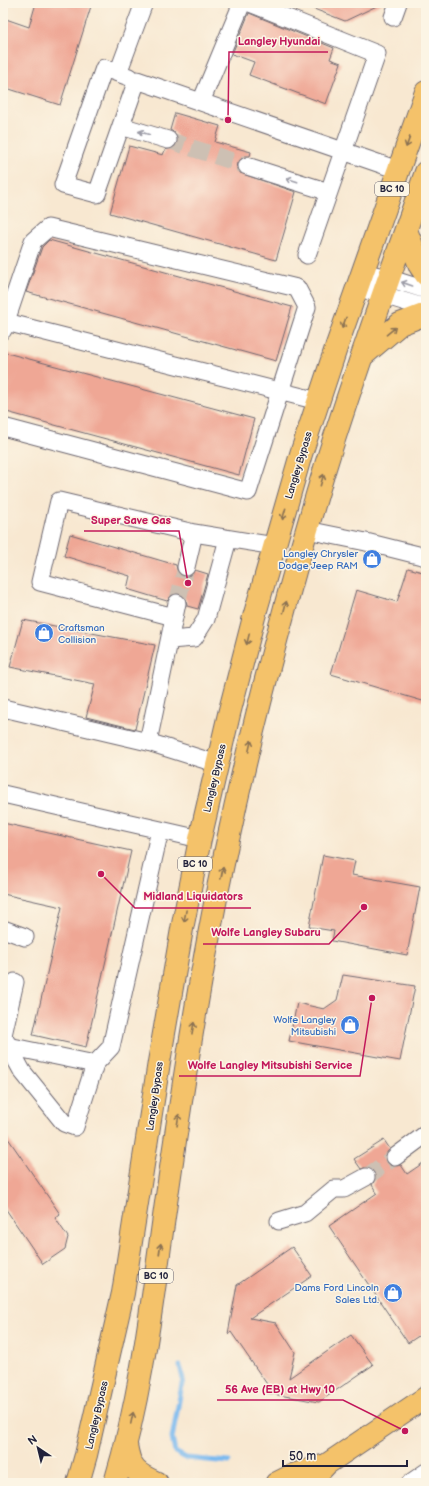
<svg xmlns="http://www.w3.org/2000/svg" width="429" height="1486" viewBox="0 0 429 1486" font-family="'Balsamiq Sans',sans-serif">
<rect width="100%" height="100%" fill="#fcf5e5"/>
<filter id="ink" filterUnits="userSpaceOnUse"><feTurbulence type="fractalNoise" baseFrequency=".025" numOctaves="2"/><feDisplacementMap in="SourceGraphic" scale="8" xChannelSelector="R" yChannelSelector="G"/><feConvolveMatrix kernelMatrix="1 2 1 2 8 2 1 2 1" color-interpolation-filters="sRGB"/></filter>
<filter id="wash" filterUnits="userSpaceOnUse"><feTurbulence type="fractalNoise" baseFrequency=".012" numOctaves="4" result="noise"/><feDisplacementMap in="SourceGraphic" scale="16" xChannelSelector="R" yChannelSelector="G"/><feGaussianBlur stdDeviation="0.9" result="paint"/><feColorMatrix in="noise" values="0 0 0 0 0 0 0 0 0 0 0 0 0 0 0 0 0 1.4 0 .05"/><feComposite in="paint" operator="in"/></filter>
<g filter="url(#wash)">
<rect width="100%" height="100%" fill="#f8e8d1"/>
<g fill="none" stroke-linecap="round" stroke-linejoin="round">
<path stroke="#7cbaef" stroke-width="5" d="M180,1366L183,1379L172,1438L175,1452L186,1458L229,1462"/>
</g>
<g id="blocks">
<path fill="#efa795" d="M36,3H92L60,105L3,87V18L29,27Z
M302,3H383L345,21L301,4Z
M249,13L334,48L330,59L341,63L326,104L249,75L254,62L232,54Z
M175,113L220,126L215,142L251,152L250,156H244L238,163L237,168L240,173L296,192L276,260L110,213L129,146L163,155L165,150L175,147L178,142L175,133L170,130Z
M49,240L292,307L276,361L26,292L42,247Z
M3,352L254,419L239,475L3,411Z
M70,534L176,565L177,570L183,577L189,576L195,570L208,574L198,609L187,606L186,600L179,593L174,594L167,601L127,589L130,576L64,556Z
M408,568L426,573V702L331,674L356,590L397,602Z
M23,620L155,645L135,729L86,717L95,684L10,667Z
M3,823L131,851L86,1047L33,1035L62,907L3,894Z
M323,855L355,861L352,875L420,887L407,955L332,941L334,931L309,927Z
M343,975L415,986L400,1061L289,1041L297,1003L324,1009L337,1000Z
M3,1131L60,1214L55,1218L68,1237L65,1249L43,1264L3,1205Z
M384,1140L390,1149L385,1158L391,1166L401,1165L407,1174L426,1161V1331L408,1343L329,1226L377,1193L372,1185L376,1178L375,1172L367,1167L361,1169L354,1159Z
M292,1247L312,1276L250,1318L276,1323L295,1352L289,1378L351,1335L373,1365L319,1402L267,1393L271,1390L231,1332L228,1334L237,1285Z"/>
</g>
</g>
<g filter="url(#ink)">
<use href="#blocks" fill-opacity="0" stroke="#6d6770" stroke-width="1"/>
<g fill="none" stroke-linecap="round" stroke-linejoin="round">
<path stroke="#cdc0b3" stroke-width="17" stroke-dasharray="17 8" stroke-linecap="butt" d="M168,140L247,166
M177,603L186,567
M366,1177L395,1157"/>
<g stroke="#6d6770" stroke-width="19">
<path id="minor" d="M250,3L377,54L307,255
M393,17L398,3
M118,73L104,68L63,185L97,194L137,80L398,170
M129,77L118,73L144,3
M201,102L242,3
M121,126L168,140
M247,166L329,192
M362,272L388,278L426,290
M357,287L426,308
M6,322L318,401
M3,330L33,241L48,228L297,288L307,307L248,492L3,427
M307,530L366,542L426,557
M186,567L194,533L275,546
M177,603L148,742L218,764
M174,617L40,582L59,501L194,533
M170,640L194,638L206,619L228,539
M3,708L148,742
M3,794L200,839
M3,929L25,937
M3,1035L15,982
M3,1036L22,1071L64,1123L75,1127L95,1064L111,1047L160,830
M8,1046L95,1064
M395,1157L426,1134
M279,1221L305,1213L334,1189H344L366,1177
M410,1483L426,1472"/>
</g>
<g stroke="#6d6770" stroke-width="23">
<path id="major" d="M276,1483L294,1474L324,1465
M309,1483L327,1464L426,1397"/>
</g>
<g stroke="#6d6770" stroke-width="24">
<path id="highway" d="M406,230L420,266L426,275
M362,356L400,324L426,314
M126,1445C130,1469 135,1473 157,1483
M78,1483L86,1455L123,1293L159,1062L182,929L200,839L229,714L254,617L301,454L337,345L426,92
M115,1483C142,1393 152,1302 165,1210C178,1118 192,1026 209,935C238,777 279,621 325,468C356,368 392,270 426,172"/>
</g>
<use href="#minor" stroke="#fff" stroke-width="17"/>
<use href="#major" stroke="#f4c26a" stroke-width="21"/>
<use href="#highway" stroke="#f4c26a" stroke-width="22"/>
</g>
<defs><path id="oneway-shaft" d="M-6 0H5M1.5-3L5.5 0L1.5 3" fill="none" stroke-width="1.6" stroke-linecap="round" stroke-linejoin="round"/></defs>
<g stroke="#9c9ca7">
<use href="#oneway-shaft" transform="translate(144 133) rotate(-164)"/>
<use href="#oneway-shaft" transform="translate(292 180) rotate(-162)"/>
<use href="#oneway-shaft" transform="translate(407 284) rotate(-161)"/>
</g>
<g stroke="#8b7252">
<use href="#oneway-shaft" transform="translate(408 142) rotate(110)"/>
<use href="#oneway-shaft" transform="translate(344 323) rotate(110)"/>
<use href="#oneway-shaft" transform="translate(391 331) rotate(-40)"/>
<use href="#oneway-shaft" transform="translate(322 480) rotate(-74)"/>
<use href="#oneway-shaft" transform="translate(284 514) rotate(106)"/>
<use href="#oneway-shaft" transform="translate(285 607) rotate(-75)"/>
<use href="#oneway-shaft" transform="translate(248 639) rotate(104)"/>
<use href="#oneway-shaft" transform="translate(250 746) rotate(-77)"/>
<use href="#oneway-shaft" transform="translate(222 873) rotate(-79)"/>
<use href="#oneway-shaft" transform="translate(185 916) rotate(101)"/>
<use href="#oneway-shaft" transform="translate(193 1028) rotate(-80)"/>
<use href="#oneway-shaft" transform="translate(178 1120) rotate(-81)"/>
<use href="#oneway-shaft" transform="translate(160 1249) rotate(-82)"/>
<use href="#oneway-shaft" transform="translate(132 1418) rotate(-78)"/>
</g>
</g>
<defs>
<g id="shop-disc" transform="scale(1)"><circle r="9.5" fill="#3f7fe0" stroke="#fcf5e5"/><path d="M-5-2.5h2.3a2.7 3.5 0 0 1 5.4 0H5L5.5 6h-11ZM-1.5-2.5h3a1.5 2.3 0 0 0-3 0Z" fill="#fff"/></g>
</defs>
<g fill-rule="evenodd">
<use href="#shop-disc" x="372" y="559"/>
<use href="#shop-disc" x="44" y="633"/>
<use href="#shop-disc" x="350" y="1025"/>
<use href="#shop-disc" x="393" y="1293"/>
</g>
<g text-anchor="middle" stroke-width="3" stroke-linejoin="round" paint-order="stroke">
<g fill="#fcf5e5" stroke="#63616e" stroke-width="1">
<rect x="375" y="182" width="34" height="14" rx="3"/>
<rect x="178" y="857" width="34" height="14" rx="3"/>
<rect x="139" y="1269" width="34" height="14" rx="3"/>
</g>
<g font-size="9" font-weight="bold" fill="#22223b">
<text x="392" y="192">BC 10</text>
<text x="195" y="867">BC 10</text>
<text x="156" y="1279">BC 10</text>
</g>
<g font-size="10" fill="#22223b" stroke="#fcf5e5">
<text transform="translate(298 465) rotate(-73)" y="4">Langley Bypass</text>
<text transform="translate(214 778) rotate(-77)" y="4">Langley Bypass</text>
<text transform="translate(154 1096) rotate(-82)" y="4">Langley Bypass</text>
<text transform="translate(96 1415) rotate(-77)" y="4">Langley Bypass</text>
</g>
<g font-size="10" fill="#366cbe" stroke="#fcf5e5" text-anchor="end">
<text x="358" y="557">Langley Chrysler<tspan x="358" dy="12">Dodge Jeep RAM</tspan></text>
<text x="58" y="631" text-anchor="start">Craftsman<tspan x="58" dy="12">Collision</tspan></text>
<text x="336" y="1023">Wolfe Langley<tspan x="336" dy="12">Mitsubishi</tspan></text>
<text x="379" y="1291">Dams Ford Lincoln<tspan x="379" dy="12">Sales Ltd.</tspan></text>
</g>
</g>
<path fill="none" stroke="#c2185b" stroke-width="1.5" d="M228 120L229 52H328M188 583L179 531H84M101 874L135 908H251M364 907L329 944H203M372 998L360 1076H179M405 1431L343 1400H217"/>
<g fill="#c2185b" stroke="#fcf5e5" stroke-width="1.5">
<circle cx="228" cy="120" r="4"/>
<circle cx="188" cy="583" r="4"/>
<circle cx="101" cy="874" r="4"/>
<circle cx="364" cy="907" r="4"/>
<circle cx="372" cy="998" r="4"/>
<circle cx="405" cy="1431" r="4"/>
</g>
<g font-size="11" text-anchor="middle" font-weight="bold" fill="#c2185b" stroke="#fcf5e5" stroke-width="3" stroke-linejoin="round" paint-order="stroke">
<text x="279" y="45">Langley Hyundai</text>
<text x="131" y="524">Super Save Gas</text>
<text x="193" y="900">Midland Liquidators</text>
<text x="266" y="936">Wolfe Langley Subaru</text>
<text x="270" y="1069">Wolfe Langley Mitsubishi Service</text>
<text x="280" y="1393">56 Ave (EB) at Hwy 10</text>
</g>
<rect width="429" height="1486" fill="none" stroke="#fcf5e5" stroke-width="16"/>
<g transform="translate(38 1448) rotate(325)" stroke="#fcf5e5" stroke-width="3" paint-order="stroke">
<path d="M0-3L7 15L0 10L-7 15Z" fill="#22223b"/>
<text y="-6" font-size="11" font-weight="bold" text-anchor="middle" fill="#22223b">N</text>
</g>
<path d="M283 1460v6h124v-6" fill="none" stroke="#22223b" stroke-width="2"/>
<text x="289" y="1460" font-size="12" fill="#22223b" stroke="#fcf5e5" stroke-width="3" paint-order="stroke">50 m</text>
</svg>
